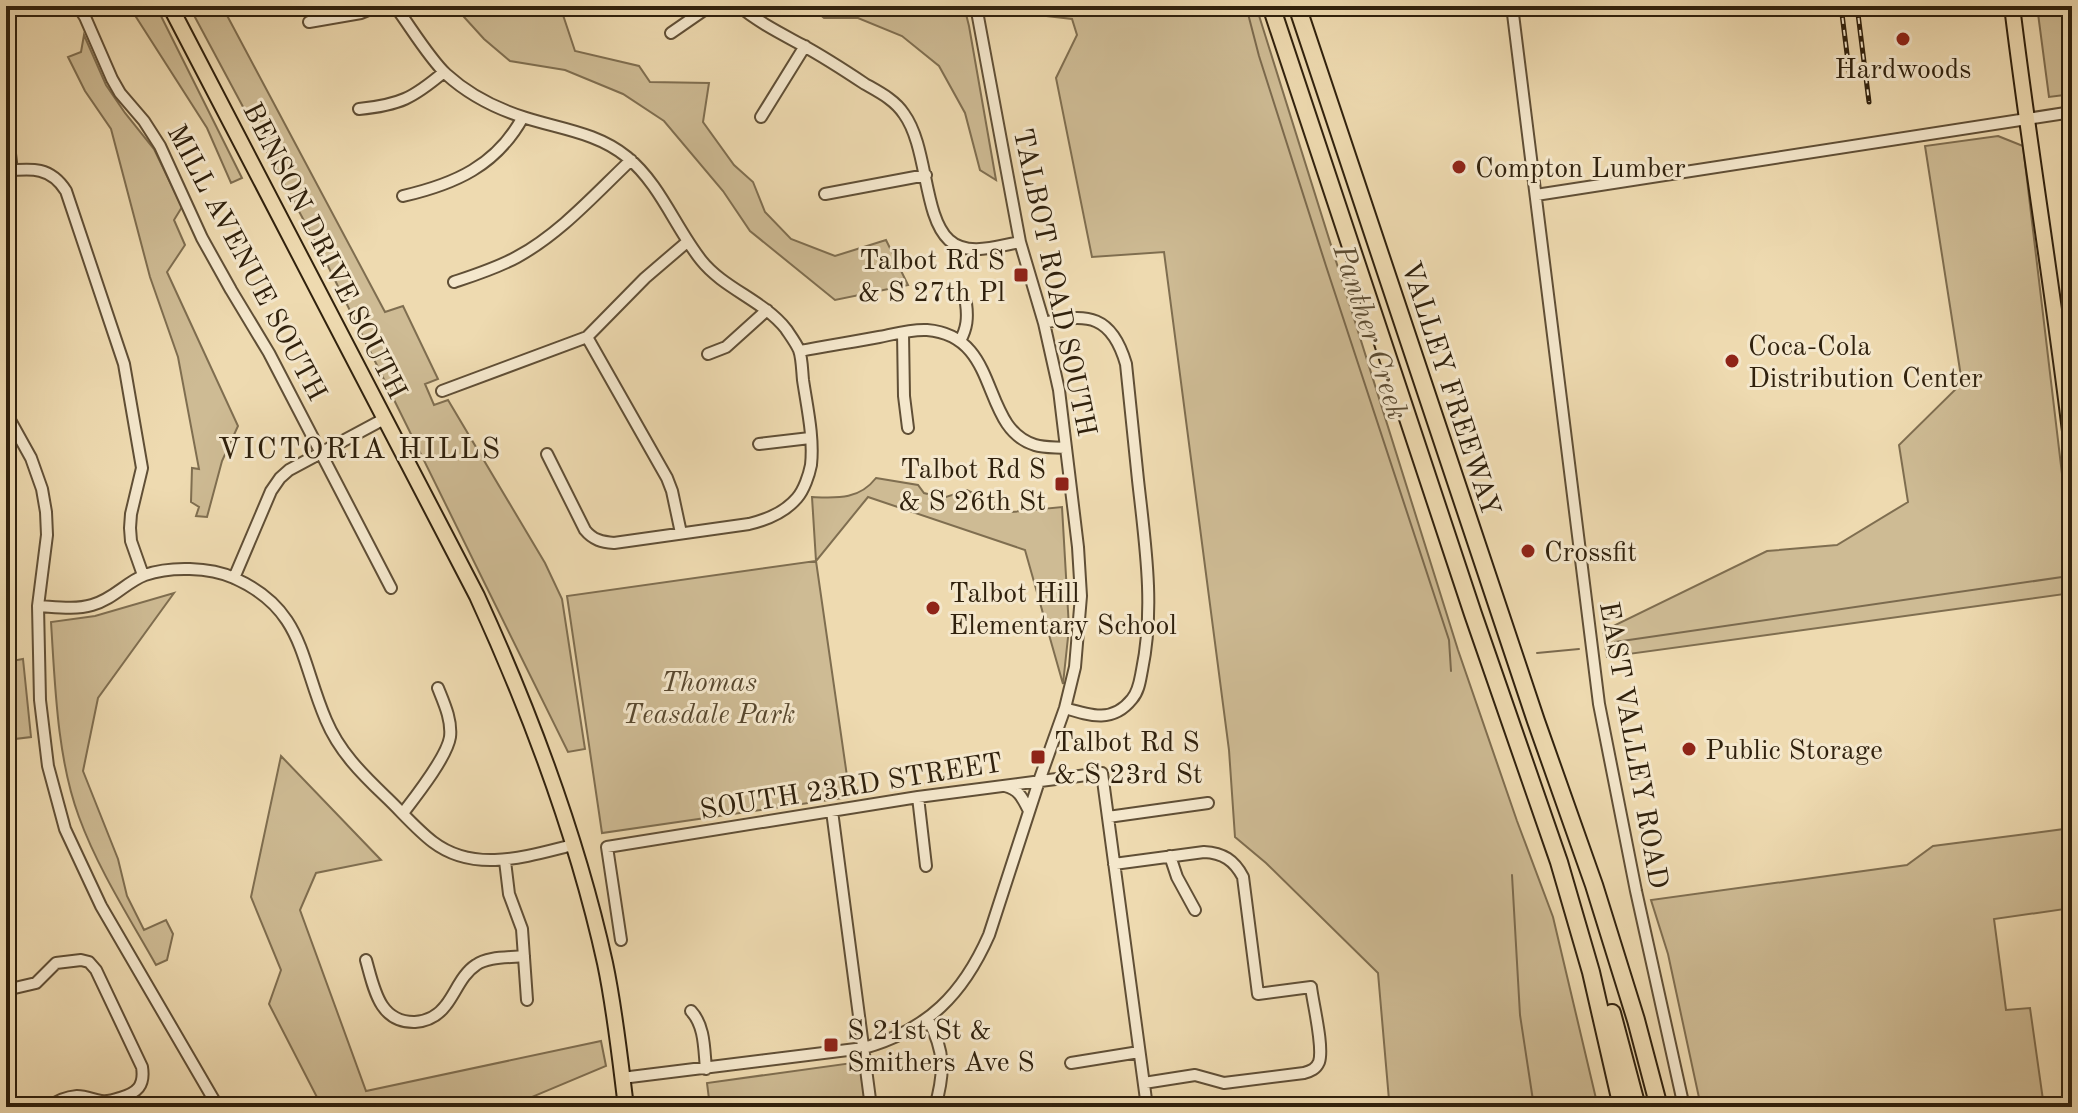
<svg xmlns="http://www.w3.org/2000/svg" width="2078" height="1113" viewBox="0 0 2078 1113" font-family="'Old Standard TT',serif">
<rect width="100%" height="100%" fill="#eedab0"/>
<filter id="stains"><feTurbulence type="fractalNoise" baseFrequency=".0025" numOctaves="4"/><feColorMatrix values="0 0 0 0 .2 0 0 0 0 .09 0 0 0 0 .02 0 0 0 .5 -.17"/></filter>
<radialGradient id="worn" r=".72"><stop offset=".6" stop-color="#630" stop-opacity="0"/><stop offset="1" stop-color="#630" stop-opacity=".3"/></radialGradient>
<path fill="#cebb94" stroke="#7f6e50" stroke-width="2" d="M129,6H156L242,178L231,183L207,128Z
M189,6H222L385,312L403,306L438,379L425,384L434,405L448,400L545,563L562,599L585,749L568,752L324,258Z
M454,6H560L575,51L639,66L650,82L709,83L703,122L734,165L753,182L765,212L791,239L835,256L886,240L908,285L835,300L750,231L723,191L664,121L623,94L565,70L510,61L484,39Z
M810,6H964L969,26L996,180L980,170L965,113L939,66L902,36L858,18H824Z
M1045,6H1256L1458,650L1517,821L1553,917L1598,1107H1365L1389,1100L1378,973L1266,863L1235,837L1229,750L1164,252L1092,257L1056,78L1077,35L1072,19L1047,16Z
M2037,6H2072V94L2049,97Z
M84,35L106,85L125,113L154,149L182,207L174,220L185,245L167,272L238,426L222,461L207,517L196,516L199,507L191,502L192,468L199,469L178,357L150,277L111,129L85,91L68,57L81,52Z
M1998,136L2023,146L2072,558V593L1607,657L1603,631L1767,551L1837,545L1908,502L1899,445L1962,383L1925,146Z
M876,478L918,485L924,493L943,498L967,490L1012,512L1062,507L1069,628L1063,684L1025,550L868,497L816,561L850,797L602,833L567,596L816,561L812,497C837,498 859,500 876,478Z
M174,593L98,698L83,771L118,859L127,896L144,930L166,920L173,934L167,960L156,965C129,917 98,869 79,817C57,758 55,684 51,622L95,616Z
M23,659L31,737L6,740V662Z
M281,756L381,860L316,873L300,910L366,1091L601,1041L606,1066L508,1107H322L269,1004L281,970L251,897Z
M2072,828V908L1994,919L2006,1010L2030,1008L2044,1107H1701L1668,954L1651,900L1907,865L1933,846Z
M859,1062L866,1106L710,1107L707,1083Z"/>
<g fill="none" stroke-linecap="round" stroke-linejoin="round">
<path stroke="#7b6a4e" stroke-width="2" d="M1246,6L1259,56L1326,266L1449,640L1451,671
M1615,642L2069,576
M1537,653L1579,649
M1512,875L1520,1015L1534,1107
M2034,1107H2035"/>
<g stroke="#604f36" stroke-width="14">
<path id="minor" d="M78,6L85,17L112,79L120,93L144,121L160,146L202,238L231,290L269,353L391,588
M395,6C410,26 429,58 446,74C469,95 497,109 526,118C561,129 598,133 627,157C660,184 675,227 701,260C724,289 763,300 786,329C790,335 796,343 799,350C802,358 802,370 803,380C807,407 814,437 811,465C809,475 804,490 797,498C785,512 766,520 749,524L614,543C602,542 593,540 585,530L547,454
M739,6C758,22 780,33 802,45C824,57 844,70 865,84C879,92 895,100 904,114C928,147 923,216 949,240C967,257 998,246 1020,242
M1512,6L1599,704L1636,891L1684,1107
M309,22L361,13L378,6
M671,33L710,6
M359,109C400,105 413,98 444,72
M761,117L805,46
M6,119L12,171
M6,171C32,168 51,167 66,191L124,364L142,468L131,514L130,528L131,541L143,575
M825,194L926,175
M1536,195L2072,112
M403,196C455,184 496,166 523,117
M454,282C475,275 497,268 517,257C561,233 595,194 631,160
M1044,323C1088,312 1112,316 1126,364C1130,402 1134,441 1138,480C1145,543 1155,607 1142,670C1140,680 1139,691 1132,699C1113,723 1091,716 1065,708
M903,333L904,396L908,428
M587,337L667,478L672,491L681,533
M960,341C967,328 968,318 966,303
M800,351C826,346 852,342 879,337C894,334 912,329 927,330C1002,336 979,428 1035,445C1044,448 1056,447 1066,448
M708,354L726,347L767,310
M442,391L587,337L645,278L687,242
M6,413L31,458L42,489L46,512L47,535L38,606L40,700L48,766L65,829L101,906L218,1107
M759,444L810,438
M234,578L271,491L280,478L289,470L384,419
M38,606C56,607 75,610 92,605C114,599 126,582 145,575C170,566 210,567 234,578C304,609 300,660 326,720C339,751 361,773 385,796C401,811 416,829 433,842C475,874 528,856 573,845
M1005,786C1019,789 1023,799 1029,811
M918,797L926,866
M832,811L871,1107
M403,813C416,796 447,757 450,737C452,720 444,703 438,688
M1108,817L1208,803
M1170,856L1177,877L1195,910
M505,861L509,894L522,929L527,1000
M1114,864L1204,852C1223,853 1234,860 1243,877L1258,994L1311,987C1313,1004 1324,1047 1319,1062C1316,1069 1311,1071 1304,1073L1224,1083L1195,1075L1144,1083
M621,940L607,847L918,797L1102,773L1147,1107
M366,960C374,988 379,1023 415,1022C428,1021 438,1016 446,1005C456,992 462,974 476,965C488,956 510,958 524,956
M6,990L36,983L56,963L81,960L89,962L96,970L142,1067C145,1086 137,1093 120,1098C114,1100 108,1102 101,1101C93,1100 87,1096 77,1096C66,1097 58,1100 49,1107
M691,1011C705,1026 704,1049 706,1069
M928,1019C945,1052 945,1072 935,1107
M1071,1063L1139,1052
M622,1078L864,1048C928,1030 963,994 989,935L1039,781L1065,708L1075,667L1081,596L1078,547L1059,390L1044,323L1020,242L976,6
M6,1084L10,1107
M911,1107L936,1103"/>
</g>
<g stroke="#30210d" stroke-width="18">
<path id="major" d="M170,6L477,596C531,714 577,836 605,963C615,1010 620,1059 626,1107
M2012,6C2030,154 2055,301 2072,448"/>
</g>
<g stroke="#30210d" stroke-width="20">
<path id="highway" d="M1271,6L1473,614L1559,862L1591,972L1622,1107
M1297,6L1536,721L1594,885L1636,1020L1659,1107
M1612,1013L1637,1107"/>
</g>
<use href="#minor" stroke="#f4e7cc" stroke-width="10"/>
<use href="#major" stroke="#eedab0" stroke-width="14"/>
<use href="#highway" stroke="#eedab0" stroke-width="16"/>
<g stroke="#30210d" stroke-width="5">
<path id="rail" d="M1841,6L1850,78
M1857,6L1869,102"/>
</g>
<use href="#rail" stroke="#f4e7cc" stroke-width="2" stroke-dasharray="6" stroke-linecap="butt"/>
</g>
<g fill="#8f2418" stroke="#f4e7cc" stroke-width="3">
<circle cx="1903" cy="39" r="8"/>
<circle cx="1459" cy="167" r="8"/>
<rect x="1013" y="267" width="16" height="16" rx="4"/>
<circle cx="1732" cy="361" r="8"/>
<rect x="1054" y="476" width="16" height="16" rx="4"/>
<circle cx="1528" cy="551" r="8"/>
<circle cx="933" cy="608" r="8"/>
<circle cx="1689" cy="749" r="8"/>
<rect x="1030" y="749" width="16" height="16" rx="4"/>
<rect x="823" y="1037" width="16" height="16" rx="4"/>
</g>
<g text-anchor="middle" stroke-width="6" stroke-linejoin="round" paint-order="stroke">
<g font-size="28" fill="#30210d" stroke="#f4e7cc" text-anchor="start">
<text x="1903" y="78" text-anchor="middle">Hardwoods</text>
<text x="1475" y="177">Compton Lumber</text>
<text x="1005" y="269" text-anchor="end">Talbot Rd S<tspan x="1005" dy="32">&amp; S 27th Pl</tspan></text>
<text x="1748" y="355">Coca-Cola<tspan x="1748" dy="32">Distribution Center</tspan></text>
<text x="1046" y="478" text-anchor="end">Talbot Rd S<tspan x="1046" dy="32">&amp; S 26th St</tspan></text>
<text x="1544" y="561">Crossfit</text>
<text x="949" y="602">Talbot Hill<tspan x="949" dy="32">Elementary School</tspan></text>
<text x="1054" y="751">Talbot Rd S<tspan x="1054" dy="32">&amp; S 23rd St</tspan></text>
<text x="1705" y="759">Public Storage</text>
<text x="847" y="1039">S 21st St &amp;<tspan x="847" dy="32">Smithers Ave S</tspan></text>
</g>
<g font-size="28" fill="#30210d" stroke="#f4e7cc">
<text transform="translate(326 250) rotate(63)" y="10">BENSON DRIVE SOUTH</text>
<text transform="translate(248 262) rotate(62)" y="10">MILL AVENUE SOUTH</text>
<text transform="translate(1056 282) rotate(78)" y="10">TALBOT ROAD SOUTH</text>
<text transform="translate(1452 388) rotate(72)" y="10">VALLEY FREEWAY</text>
<text transform="translate(1635 745) rotate(80)" y="10">EAST VALLEY ROAD</text>
<text transform="translate(851 785) rotate(-9)" y="10">SOUTH 23RD STREET</text>
</g>
<g font-size="28" font-style="italic" fill="#58482f" stroke="#f4e7cc">
<text x="709" y="691">Thomas<tspan x="709" dy="32">Teasdale Park</tspan></text>
</g>
<g font-size="30" font-style="italic" fill="#5c4c33" stroke="#f4e7cc">
<text transform="translate(1371 332) rotate(72)" y="10">Panther Creek</text>
</g>
<g font-size="30" letter-spacing="2" fill="#30210d" stroke="#f4e7cc">
<text x="360" y="458">VICTORIA HILLS</text>
</g>
</g>
<rect width="2078" height="1113" fill="none" stroke="#eedab0" stroke-width="32"/>
<rect x="8" y="8" width="2062" height="1097" fill="none" stroke="#30210d" stroke-width="4"/>
<rect x="16" y="16" width="2046" height="1081" fill="none" stroke="#30210d" stroke-width="2"/>
<rect width="100%" height="100%" filter="url(#stains)"/>
<rect width="100%" height="100%" fill="url(#worn)"/>
</svg>
